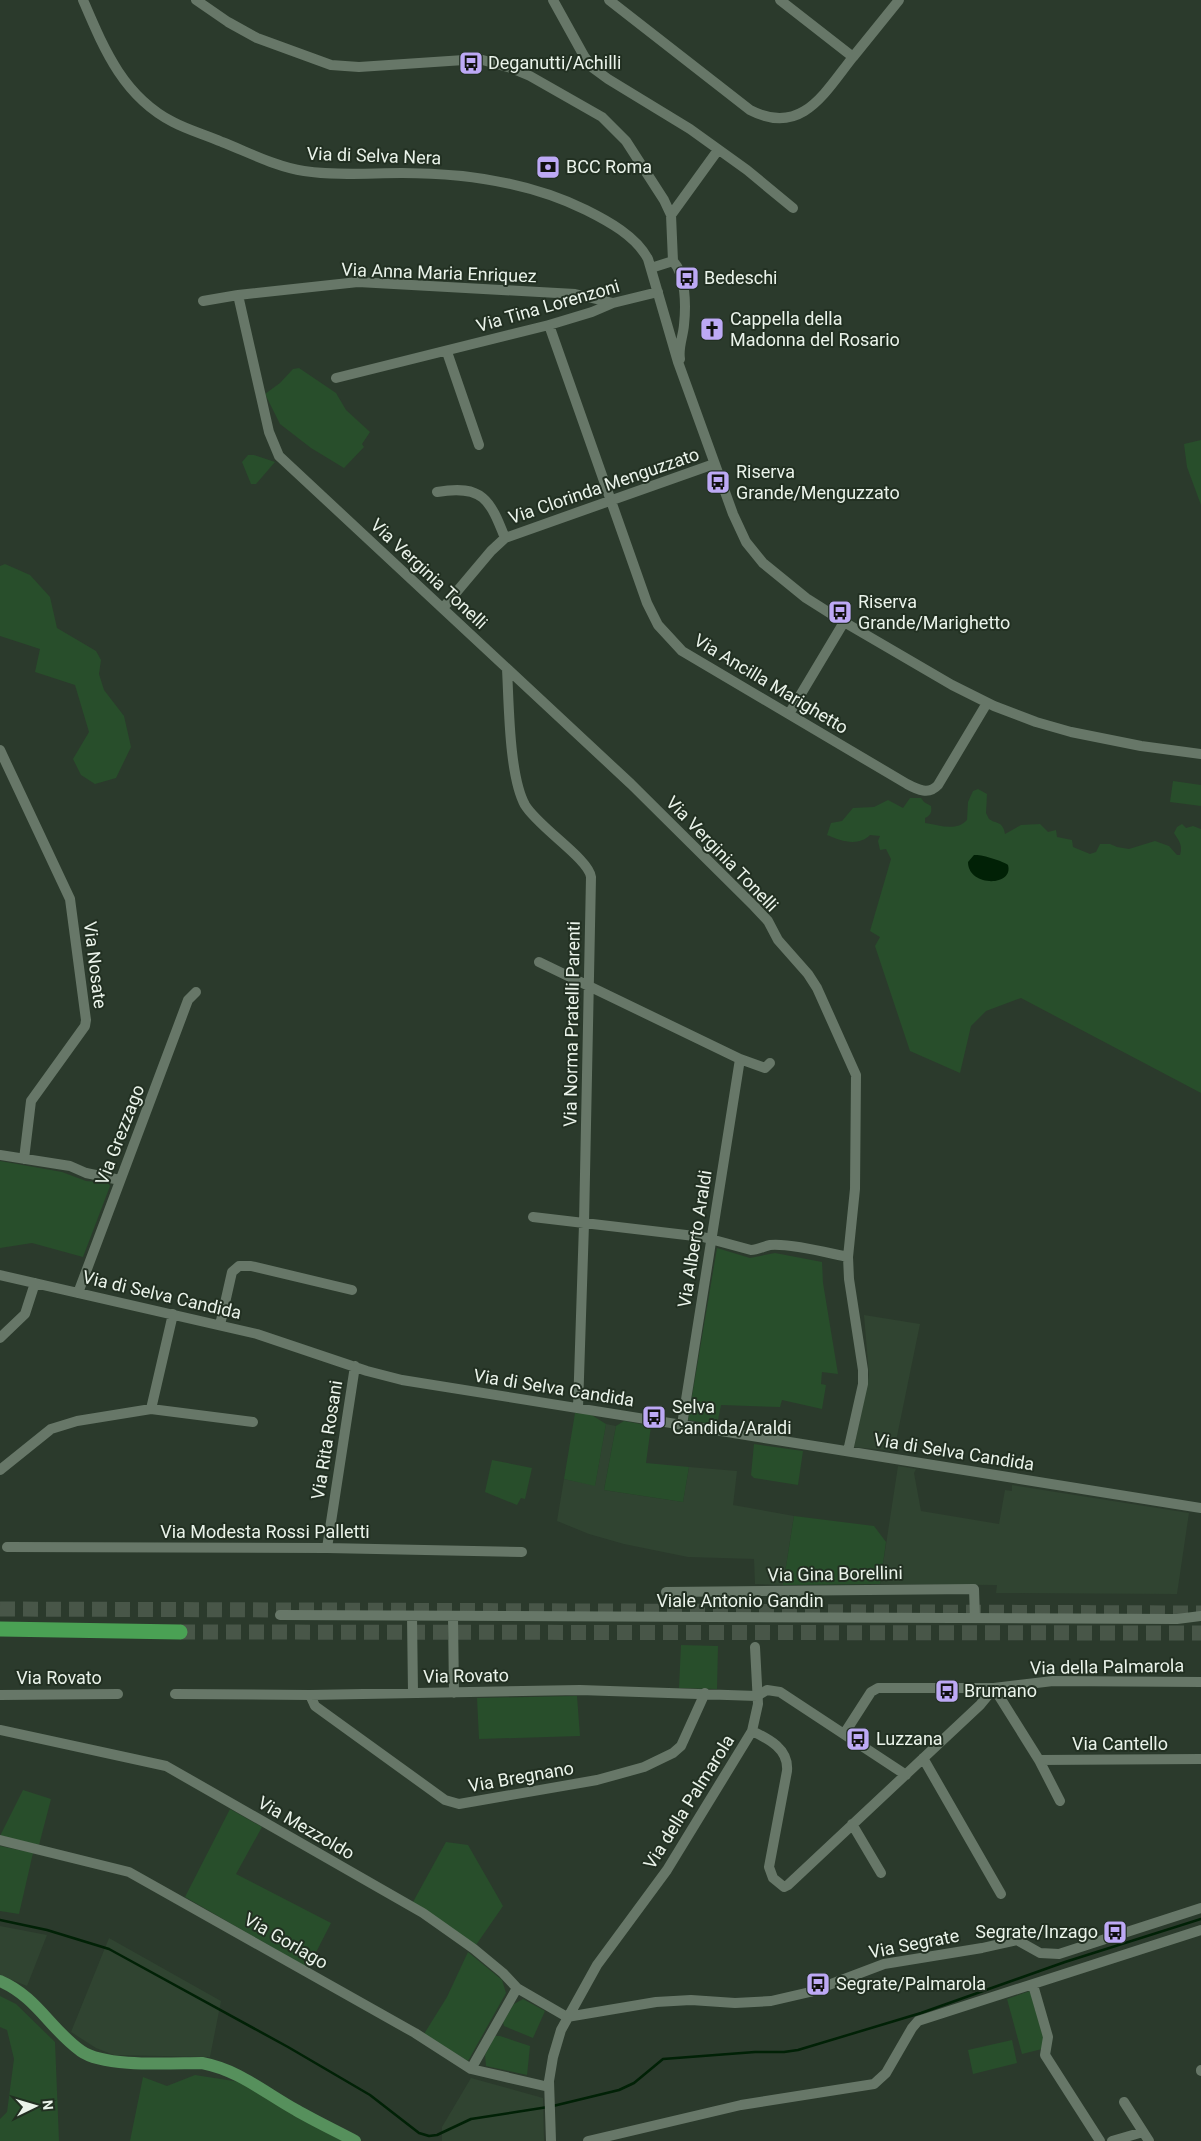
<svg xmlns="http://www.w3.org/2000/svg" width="1201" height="2141" viewBox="0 0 1201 2141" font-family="Roboto,sans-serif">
<rect width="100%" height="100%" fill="#2b3a2c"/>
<path fill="#304431" d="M864,1315L920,1324L894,1451L854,1447L869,1375Z
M606,1424L616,1426L604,1490L683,1502L689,1467L737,1471L733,1505L794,1516L783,1585L755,1584L754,1559L688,1557L624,1544L589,1534L557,1521L564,1479L595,1485Z
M898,1466L916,1469L914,1473L921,1511L999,1524L1005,1490L1012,1491V1485L1189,1513L1177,1594L996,1593L997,1585L880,1584Z
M0,1926L47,1935L27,1986L0,1975Z
M109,1938L221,2001L210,2057L114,2055L96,2048L71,2032Z
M471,2078L543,2098L544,2141H442V2127Z"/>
<path fill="#284e2b" d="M299,368L336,393L346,410L370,432L362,444L364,447L344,468L311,448L280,424L265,394L280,383L293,369Z
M1201,440V505L1187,467L1184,444Z
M248,455H254L275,462L256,484H251L242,462Z
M5,564L30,575L50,597L57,628L96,651L101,660L99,674L104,690L124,716L131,747L116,778L95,784L81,775L73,759L89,732L75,685L35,672L40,649L0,636V566Z
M1173,781L1201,785V806L1170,802Z
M978,789L987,794L986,813L989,819C996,824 1003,821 1005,834L1021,825L1040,824L1048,832L1056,830L1057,837L1072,840L1073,847L1090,854L1096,852L1100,844H1110L1117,847L1129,849L1155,841L1169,846L1177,855H1180C1183,845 1179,841 1174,833L1177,827L1182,824L1186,828L1193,826L1201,829V1093L1021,998L986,1011L971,1026L960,1073L910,1051L875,946L880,937L870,931L891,859L886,849L880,850L878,841L880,836L870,835C858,847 841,841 827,835L831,823L842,821L853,808L874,807L888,800L903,808L910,798H921L924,802L931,806C932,812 931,815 925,818V823C939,825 956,832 967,820L968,802L973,791Z
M0,1161L62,1172L86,1181L108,1183L110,1186L83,1257L32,1243L0,1248Z
M717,1248L750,1258L775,1253L822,1262L823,1283L838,1374L822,1372L821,1384L826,1385L822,1409L782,1400L780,1407L721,1405L717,1425L688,1420Z
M575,1413L590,1414L606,1424L595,1486L564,1479Z
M624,1421L651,1426L646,1463L689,1467L683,1502L604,1490L616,1426Z
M754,1444L803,1451L798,1485L754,1478L751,1475Z
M492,1460L532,1468L525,1499L521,1498L517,1505L485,1492Z
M794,1516L874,1526L886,1542L880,1584L783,1585Z
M681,1645L718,1646L717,1689L679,1688Z
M577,1696L580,1736L479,1739L477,1698Z
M23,1790L51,1799L39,1845L0,1836Z
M230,1809L262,1827L236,1874L331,1923L308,1968L185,1897Z
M446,1842L468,1845L503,1906L476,1945L413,1902Z
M0,1846L33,1853L19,1914L0,1911Z
M468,1952L502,1980L506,1993L468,2061L424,2034L447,1997Z
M1030,1991L1046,2048L1022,2054L1007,1999Z
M0,1996L16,2004L55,2042L59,2141H0V2119L7,2112L14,2059L7,2030L0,2027Z
M523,1999L545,2011L533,2038L504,2026L503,2022L514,2004Z
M495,2036H500L530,2046L527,2075L486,2066L485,2055Z
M1012,2040L1017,2063L973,2074L968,2050Z
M195,2075L240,2082L345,2141H130L143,2077L167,2086Z"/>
<path fill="#012106" d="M974,855C981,854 1003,861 1008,865C1014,887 968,887 968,862Z"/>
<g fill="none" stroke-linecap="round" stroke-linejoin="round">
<path stroke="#012106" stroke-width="2.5" d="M0,1920L47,1930L109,1949L288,2047L370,2095L419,2133L429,2136L437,2135L471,2119L548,2107
M553,2106L619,2090L634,2083L663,2059L755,2052H784L798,2050L921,2013L1065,1962L1201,1919"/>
<path stroke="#485648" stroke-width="15" stroke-dasharray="15 8" stroke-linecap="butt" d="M0,1609L1201,1613
M180,1632L1201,1633"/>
<path stroke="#677768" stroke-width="10" d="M83,0C104,49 123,96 173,122C188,130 206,135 222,142C248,152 276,167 304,171C336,176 370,173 402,173C465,173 529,182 586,210C608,221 636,236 648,259L678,362L733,514L746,542L763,563L806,598L844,622L952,685L994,706L1036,722L1071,732L1141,746L1201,754
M196,0L228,22L257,38L331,65L359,67L479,59L511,68L530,76L602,117L626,141L664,200L671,215L673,261
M553,0L584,56L593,68L608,79L690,129L747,170L793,208
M609,0L750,110C802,137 825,92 853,57L780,0
M853,57L899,0
M671,215L718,150
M673,261C686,275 686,306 684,325C683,337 678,347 680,359
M651,268L673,261
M238,295L269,432L279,456L631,784L754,906L768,921L778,940L808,974L817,988L856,1075L855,1189L848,1257C828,1253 790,1243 770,1245C764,1246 758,1250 751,1250L703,1237L533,1217
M203,301L238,295L358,282L575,294L613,303
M549,325L647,603L658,625L682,651L907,784C918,790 929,795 938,785L987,703
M447,352L479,445
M336,378L549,325L592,312L613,303L658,292
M437,492C483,484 490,500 505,538
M443,608L491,551L505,538L714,464
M507,669C509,704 509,776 525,805C538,827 589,859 591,877L584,1224L578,1408
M789,714L844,622
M0,750L70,899L86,1020L85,1026L31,1101L24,1159
M539,962L740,1059L682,1425
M740,1059L765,1068L770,1063
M0,1155L70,1166L86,1173L120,1180
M0,1275L257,1334L367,1371L402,1380L1201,1508
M78,1293L188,1000L196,992
M220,1325L232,1272L239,1266H251L352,1290
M0,1338L25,1314L35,1283
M151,1409L173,1314
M848,1451L863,1384V1370L849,1279L848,1257
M0,1470L51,1429L77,1421L151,1409L253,1422
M7,1547L327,1548L522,1552
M327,1548L355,1366
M666,1592L974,1589L975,1618
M280,1615L1177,1619L1201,1616
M412,1616L413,1693
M453,1617L454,1693
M994,1688L1039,1760L1060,1801
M175,1694L310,1695L580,1690L757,1696
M0,1695L118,1694
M310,1695L315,1706L445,1800L459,1804L597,1780L644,1767L673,1753L681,1746L705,1693
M757,1696L767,1690L780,1692L906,1775
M0,1730L166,1766L423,1913L474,1949L503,1973L517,1988L567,2017
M752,1731C769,1739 789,1749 787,1771L769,1867L773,1878L784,1887L788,1885L980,1705L994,1688
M844,1734L871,1692L878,1688H994L1053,1681L1201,1682
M923,1758L1001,1894
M1039,1760L1201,1759
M852,1824L881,1873
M0,1840L129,1872L415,2033L471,2069L549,2087
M1033,1985L1048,2037L1045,2055L1100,2141
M567,2017L656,2002L691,2000L735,2003L771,2001L810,1992L884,1964L982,1948L1017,1940L1040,1953L1059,1954L1201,1908
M471,2069L517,1988
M1201,2070V2071
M1124,2102L1149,2141
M551,2141L549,2081L553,2057L561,2030L597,1965L667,1870L752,1731L758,1704L755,1647
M588,2141L741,2105L874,2084L886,2073L912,2028L918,2021L1201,1930
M1112,2141L1143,2132"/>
<path stroke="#56905c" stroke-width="12" d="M0,1981C37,1997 50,2029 81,2051C105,2068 172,2063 202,2063C239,2070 265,2093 296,2110C315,2121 336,2131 355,2141"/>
<path stroke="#4aa154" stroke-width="15" d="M0,1629L180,1632"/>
</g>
<defs>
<g id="bus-square" transform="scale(1.25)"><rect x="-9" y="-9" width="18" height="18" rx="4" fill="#bda9f5" stroke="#223022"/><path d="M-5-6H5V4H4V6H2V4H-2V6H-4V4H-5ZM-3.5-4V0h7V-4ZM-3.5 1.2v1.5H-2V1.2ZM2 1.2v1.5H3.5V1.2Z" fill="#111"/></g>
<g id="bank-square" transform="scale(1.25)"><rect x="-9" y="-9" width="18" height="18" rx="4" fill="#bda9f5" stroke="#223022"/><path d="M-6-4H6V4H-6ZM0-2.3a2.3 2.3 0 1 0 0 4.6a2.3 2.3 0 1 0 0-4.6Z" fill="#111"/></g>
<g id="church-square" transform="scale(1.25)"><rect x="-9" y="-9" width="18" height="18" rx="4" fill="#bda9f5" stroke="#223022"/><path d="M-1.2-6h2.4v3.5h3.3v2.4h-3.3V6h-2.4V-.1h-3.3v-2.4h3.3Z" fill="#111"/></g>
</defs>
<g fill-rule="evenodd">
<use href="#bus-square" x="471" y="63"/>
<use href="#bank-square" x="548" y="167"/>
<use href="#bus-square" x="687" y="278"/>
<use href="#church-square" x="712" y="329"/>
<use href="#bus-square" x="718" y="482"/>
<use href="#bus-square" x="840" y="612"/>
<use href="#bus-square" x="654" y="1417"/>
<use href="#bus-square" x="947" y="1691"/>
<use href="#bus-square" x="858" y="1739"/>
<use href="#bus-square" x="1115" y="1932"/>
<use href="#bus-square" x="818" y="1984"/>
</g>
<g text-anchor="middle" stroke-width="4" stroke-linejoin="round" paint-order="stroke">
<g font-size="18" fill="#eaf3ea" stroke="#223022" text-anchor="start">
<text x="488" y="69">Deganutti/Achilli</text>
<text x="566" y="173">BCC Roma</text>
<text x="704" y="284">Bedeschi</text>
<text x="730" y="325">Cappella della<tspan x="730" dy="21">Madonna del Rosario</tspan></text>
<text x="736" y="478">Riserva<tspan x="736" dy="21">Grande/Menguzzato</tspan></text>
<text x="858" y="608">Riserva<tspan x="858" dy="21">Grande/Marighetto</tspan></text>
<text x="672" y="1413">Selva<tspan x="672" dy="21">Candida/Araldi</tspan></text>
<text x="964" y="1697">Brumano</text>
<text x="876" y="1745">Luzzana</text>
<text x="1098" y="1938" text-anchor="end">Segrate/Inzago</text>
<text x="836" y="1990">Segrate/Palmarola</text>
</g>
<g font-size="18" fill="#eaf3ea" stroke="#223022">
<text transform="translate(374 156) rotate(2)" y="6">Via di Selva Nera</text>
<text transform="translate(439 273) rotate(2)" y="6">Via Anna Maria Enriquez</text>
<text transform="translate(548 306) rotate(-16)" y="6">Via Tina Lorenzoni</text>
<text transform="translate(604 486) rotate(-19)" y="6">Via Clorinda Menguzzato</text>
<text transform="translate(429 574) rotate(43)" y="6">Via Verginia Tonelli</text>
<text transform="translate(771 684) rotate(31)" y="6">Via Ancilla Marighetto</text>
<text transform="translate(722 854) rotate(46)" y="6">Via Verginia Tonelli</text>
<text transform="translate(95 965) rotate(83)" y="6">Via Nosate</text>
<text transform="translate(572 1024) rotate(-89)" y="6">Via Norma Pratelli Parenti</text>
<text transform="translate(120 1135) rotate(-69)" y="6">Via Grezzago</text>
<text transform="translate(695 1239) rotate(-81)" y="6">Via Alberto Araldi</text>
<text transform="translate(162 1295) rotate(13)" y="6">Via di Selva Candida</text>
<text transform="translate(554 1388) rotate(9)" y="6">Via di Selva Candida</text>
<text transform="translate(327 1440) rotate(-81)" y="6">Via Rita Rosani</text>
<text transform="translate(954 1452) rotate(9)" y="6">Via di Selva Candida</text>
<text x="265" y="1538">Via Modesta Rossi Palletti</text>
<text transform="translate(835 1574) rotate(-1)" y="6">Via Gina Borellini</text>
<text x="740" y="1607">Viale Antonio Gandin</text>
<text transform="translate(1107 1667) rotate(-1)" y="6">Via della Palmarola</text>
<text transform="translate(466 1676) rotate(-1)" y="6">Via Rovato</text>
<text x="59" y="1684">Via Rovato</text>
<text x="1120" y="1750">Via Cantello</text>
<text transform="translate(521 1777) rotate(-10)" y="6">Via Bregnano</text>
<text transform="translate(689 1802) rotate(-58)" y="6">Via della Palmarola</text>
<text transform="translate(306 1828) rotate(30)" y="6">Via Mezzoldo</text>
<text transform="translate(286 1941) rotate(30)" y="6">Via Gorlago</text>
<text transform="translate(914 1944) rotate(-11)" y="6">Via Segrate</text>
</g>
</g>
<g transform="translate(35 2106) rotate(85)" stroke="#223022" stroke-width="4" paint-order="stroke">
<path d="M0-4L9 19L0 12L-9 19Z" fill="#eaf3ea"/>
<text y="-8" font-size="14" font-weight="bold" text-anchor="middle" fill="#eaf3ea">N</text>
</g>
</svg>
